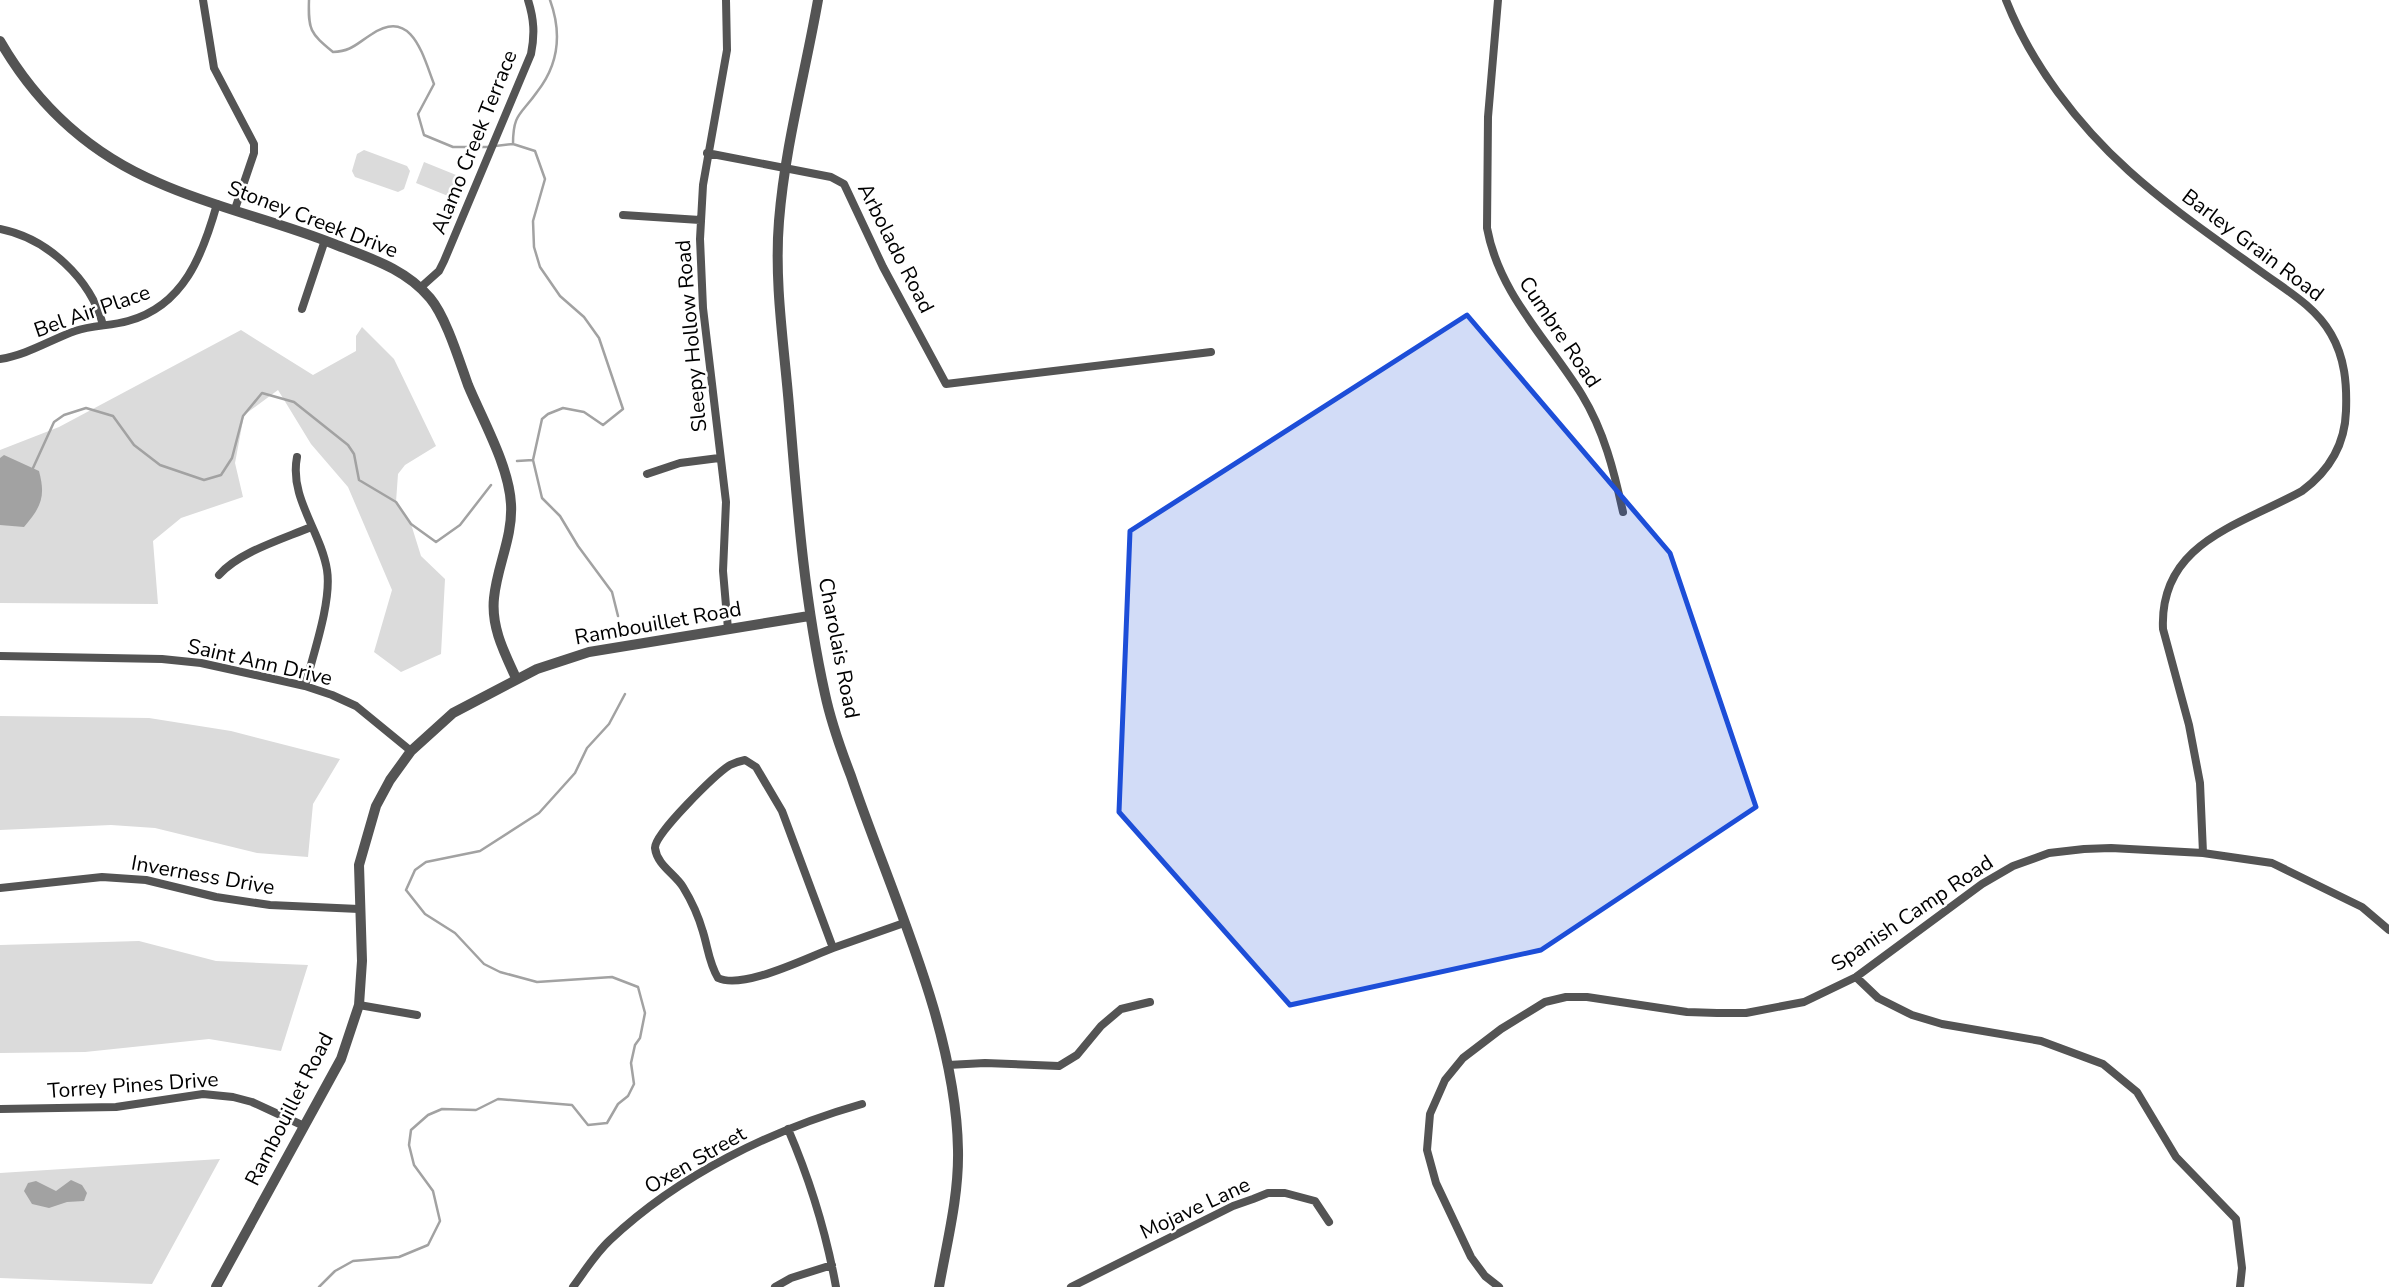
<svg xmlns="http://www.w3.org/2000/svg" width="2389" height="1287" viewBox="0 0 2389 1287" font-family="'Nunito Sans',sans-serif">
<rect width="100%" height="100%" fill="#fff"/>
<path fill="#dbdbdb" d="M364,150L407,166L410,171L404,189L398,192L355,177L352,171L357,154Z
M424,162L461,177L453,198L416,183Z
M362,327L394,359L436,446L405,465L398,474L396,502L411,524L421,556L445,579L441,654L401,672L374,652L392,590L348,487L311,444L278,390L244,415L235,463L243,497L181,518L153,541L158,604L0,603V450L59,427L241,330L313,375L356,351V336Z
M0,716L149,718L231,731L340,759L313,804L308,857L257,853L155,828L111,825L0,830Z
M139,941L216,961L308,965L281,1051L209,1039L85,1052L0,1053V945Z
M220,1159L152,1284L0,1278V1173Z"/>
<path fill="#a2a2a2" d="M4,455L39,471C46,497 41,507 24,527L0,525V458Z
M71,1180L82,1185L87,1193L84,1201L67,1202L49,1208L32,1204L24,1191L28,1183L36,1181L56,1191Z"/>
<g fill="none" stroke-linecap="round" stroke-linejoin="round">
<path stroke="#a2a2a2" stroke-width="2.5" d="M309,0C308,30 310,33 333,52C352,51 356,44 372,34C412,7 423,56 434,84L418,114L424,135L453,147H487L513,144L535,151L545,179L533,221L534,247L540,267L560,296L584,317L599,338L623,409L603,425L584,412L563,408L548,414L542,419L533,460L542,498L560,516L578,546L612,592L618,616
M513,144C513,113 521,115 537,92C559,64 562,33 550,0
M517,461L533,460
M33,468L54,422L64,415L86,408L113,416L134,445L160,465L204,480L221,475L232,458L243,416L262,393L294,402L348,445L354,454L359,480L396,502L411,524L436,542L460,525L491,485
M319,1287L335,1271L353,1261L399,1257L428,1245L440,1221L433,1191L414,1165L409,1145L411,1130L428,1115L442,1109L476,1110L498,1099L572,1105L588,1125L607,1123L618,1104L628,1096L634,1084L631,1063L635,1045L640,1038L645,1013L638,987L612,977L537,982L500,972L484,964L455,933L425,914L406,890L415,870L426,862L480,851L539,813L575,773L587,748L609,724L625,694"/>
<path stroke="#545454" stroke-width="8" d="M203,0L214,68L254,144V153L235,209
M726,0L727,50L703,185L700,239L703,308L726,502L723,571L728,629
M1498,0L1488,117L1487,228C1499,294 1548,340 1582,395C1604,431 1614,471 1623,512
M2006,0C2031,64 2078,125 2129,171C2170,208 2216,239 2260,271C2286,290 2315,306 2331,334C2345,358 2347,384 2346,411C2345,445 2329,471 2302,491C2241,525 2159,542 2163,629L2189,725L2200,783L2203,853
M707,153L831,177L844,184L883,267L946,384L1211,352
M623,215L700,220
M0,229C47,238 91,279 103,325
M420,288L439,271L444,261L531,54C535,34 534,19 528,0
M302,309L325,240
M0,359C27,355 50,340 75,331C92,325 111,326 128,321C184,306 203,254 217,204
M297,457C289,498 321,531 327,570C332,601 313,655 305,686
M647,474L680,463L719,458
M219,575C239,552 283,539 311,527
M0,656L162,659L201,663L305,686L332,695L356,706L411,751
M745,760L756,767L782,811L833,948C806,958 743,990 718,978C709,963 708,948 703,932C699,918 691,900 683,887C675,874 657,865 655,848C654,834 716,774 730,765C734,763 740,761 745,760Z
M0,888L102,877L146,880L216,897L270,905L359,909
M833,948L904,923
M1856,977L1878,998L1912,1015L1942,1024L2041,1041L2103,1064L2137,1092L2176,1157L2236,1219L2242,1268L2240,1287
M359,1005L417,1015
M948,1065L985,1063L1059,1066L1077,1055L1101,1026L1121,1009L1150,1002
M0,1109L116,1107L203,1094L233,1097L252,1102L304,1126
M788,1129C810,1180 826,1232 836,1287
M573,1287C585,1271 595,1254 610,1240C679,1175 771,1130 862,1104
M775,1287L791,1278L832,1265
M1071,1287L1233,1206L1253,1199L1268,1193H1285L1315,1201L1329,1222
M1499,1287L1485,1276L1471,1257L1436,1183L1427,1150L1430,1114L1445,1080L1463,1058L1501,1029L1545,1002L1566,997H1587L1687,1012L1717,1013H1746L1804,1002L1856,977L1982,884L2013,866L2049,853L2084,849L2111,848L2203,853L2272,863L2362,907L2389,930"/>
<path stroke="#545454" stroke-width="10" d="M818,0C805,74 785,146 779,221C774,282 784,345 789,406C797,503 804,600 825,694C831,722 841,750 851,776C890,892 956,1027 958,1150C959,1196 947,1242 939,1287
M0,41C37,105 90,154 159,183C215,208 277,221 334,244C369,258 405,268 430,298C446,317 459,360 468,385C483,421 509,466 511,504C513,537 497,566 494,598C491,627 504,652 516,678
M216,1287L341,1059L359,1005L362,961L359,865L376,806L390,780L411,751L453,713L537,669L589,652L809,616"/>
</g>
<path fill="#1d4ed8" fill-opacity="0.2" stroke="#1d4ed8" stroke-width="5" stroke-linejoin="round" d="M1467,315L1670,553L1756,807L1541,950L1290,1005L1119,812L1130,531Z"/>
<g text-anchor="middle" stroke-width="5" stroke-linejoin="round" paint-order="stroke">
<g font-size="21" fill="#000" stroke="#fff">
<text transform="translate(474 142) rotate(-68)" y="7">Alamo Creek Terrace</text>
<text transform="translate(313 219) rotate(21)" y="7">Stoney Creek Drive</text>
<text transform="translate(2253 245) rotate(37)" y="7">Barley Grain Road</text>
<text transform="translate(896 248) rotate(63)" y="7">Arbolado Road</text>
<text transform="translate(92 311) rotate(-19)" y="7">Bel Air Place</text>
<text transform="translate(1560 332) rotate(56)" y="7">Cumbre Road</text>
<text transform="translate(691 336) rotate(-95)" y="7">Sleepy Hollow Road</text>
<text transform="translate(658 623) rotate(-10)" y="7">Rambouillet Road</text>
<text transform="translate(839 648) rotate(79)" y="7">Charolais Road</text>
<text transform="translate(260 662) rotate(13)" y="7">Saint Ann Drive</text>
<text transform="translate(203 875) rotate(10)" y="7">Inverness Drive</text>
<text transform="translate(1912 913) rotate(-34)" y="7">Spanish Camp Road</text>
<text transform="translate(133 1085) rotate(-4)" y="7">Torrey Pines Drive</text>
<text transform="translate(289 1109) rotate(-63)" y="7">Rambouillet Road</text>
<text transform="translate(695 1160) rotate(-30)" y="7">Oxen Street</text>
<text transform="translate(1195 1208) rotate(-25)" y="7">Mojave Lane</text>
</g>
</g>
</svg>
